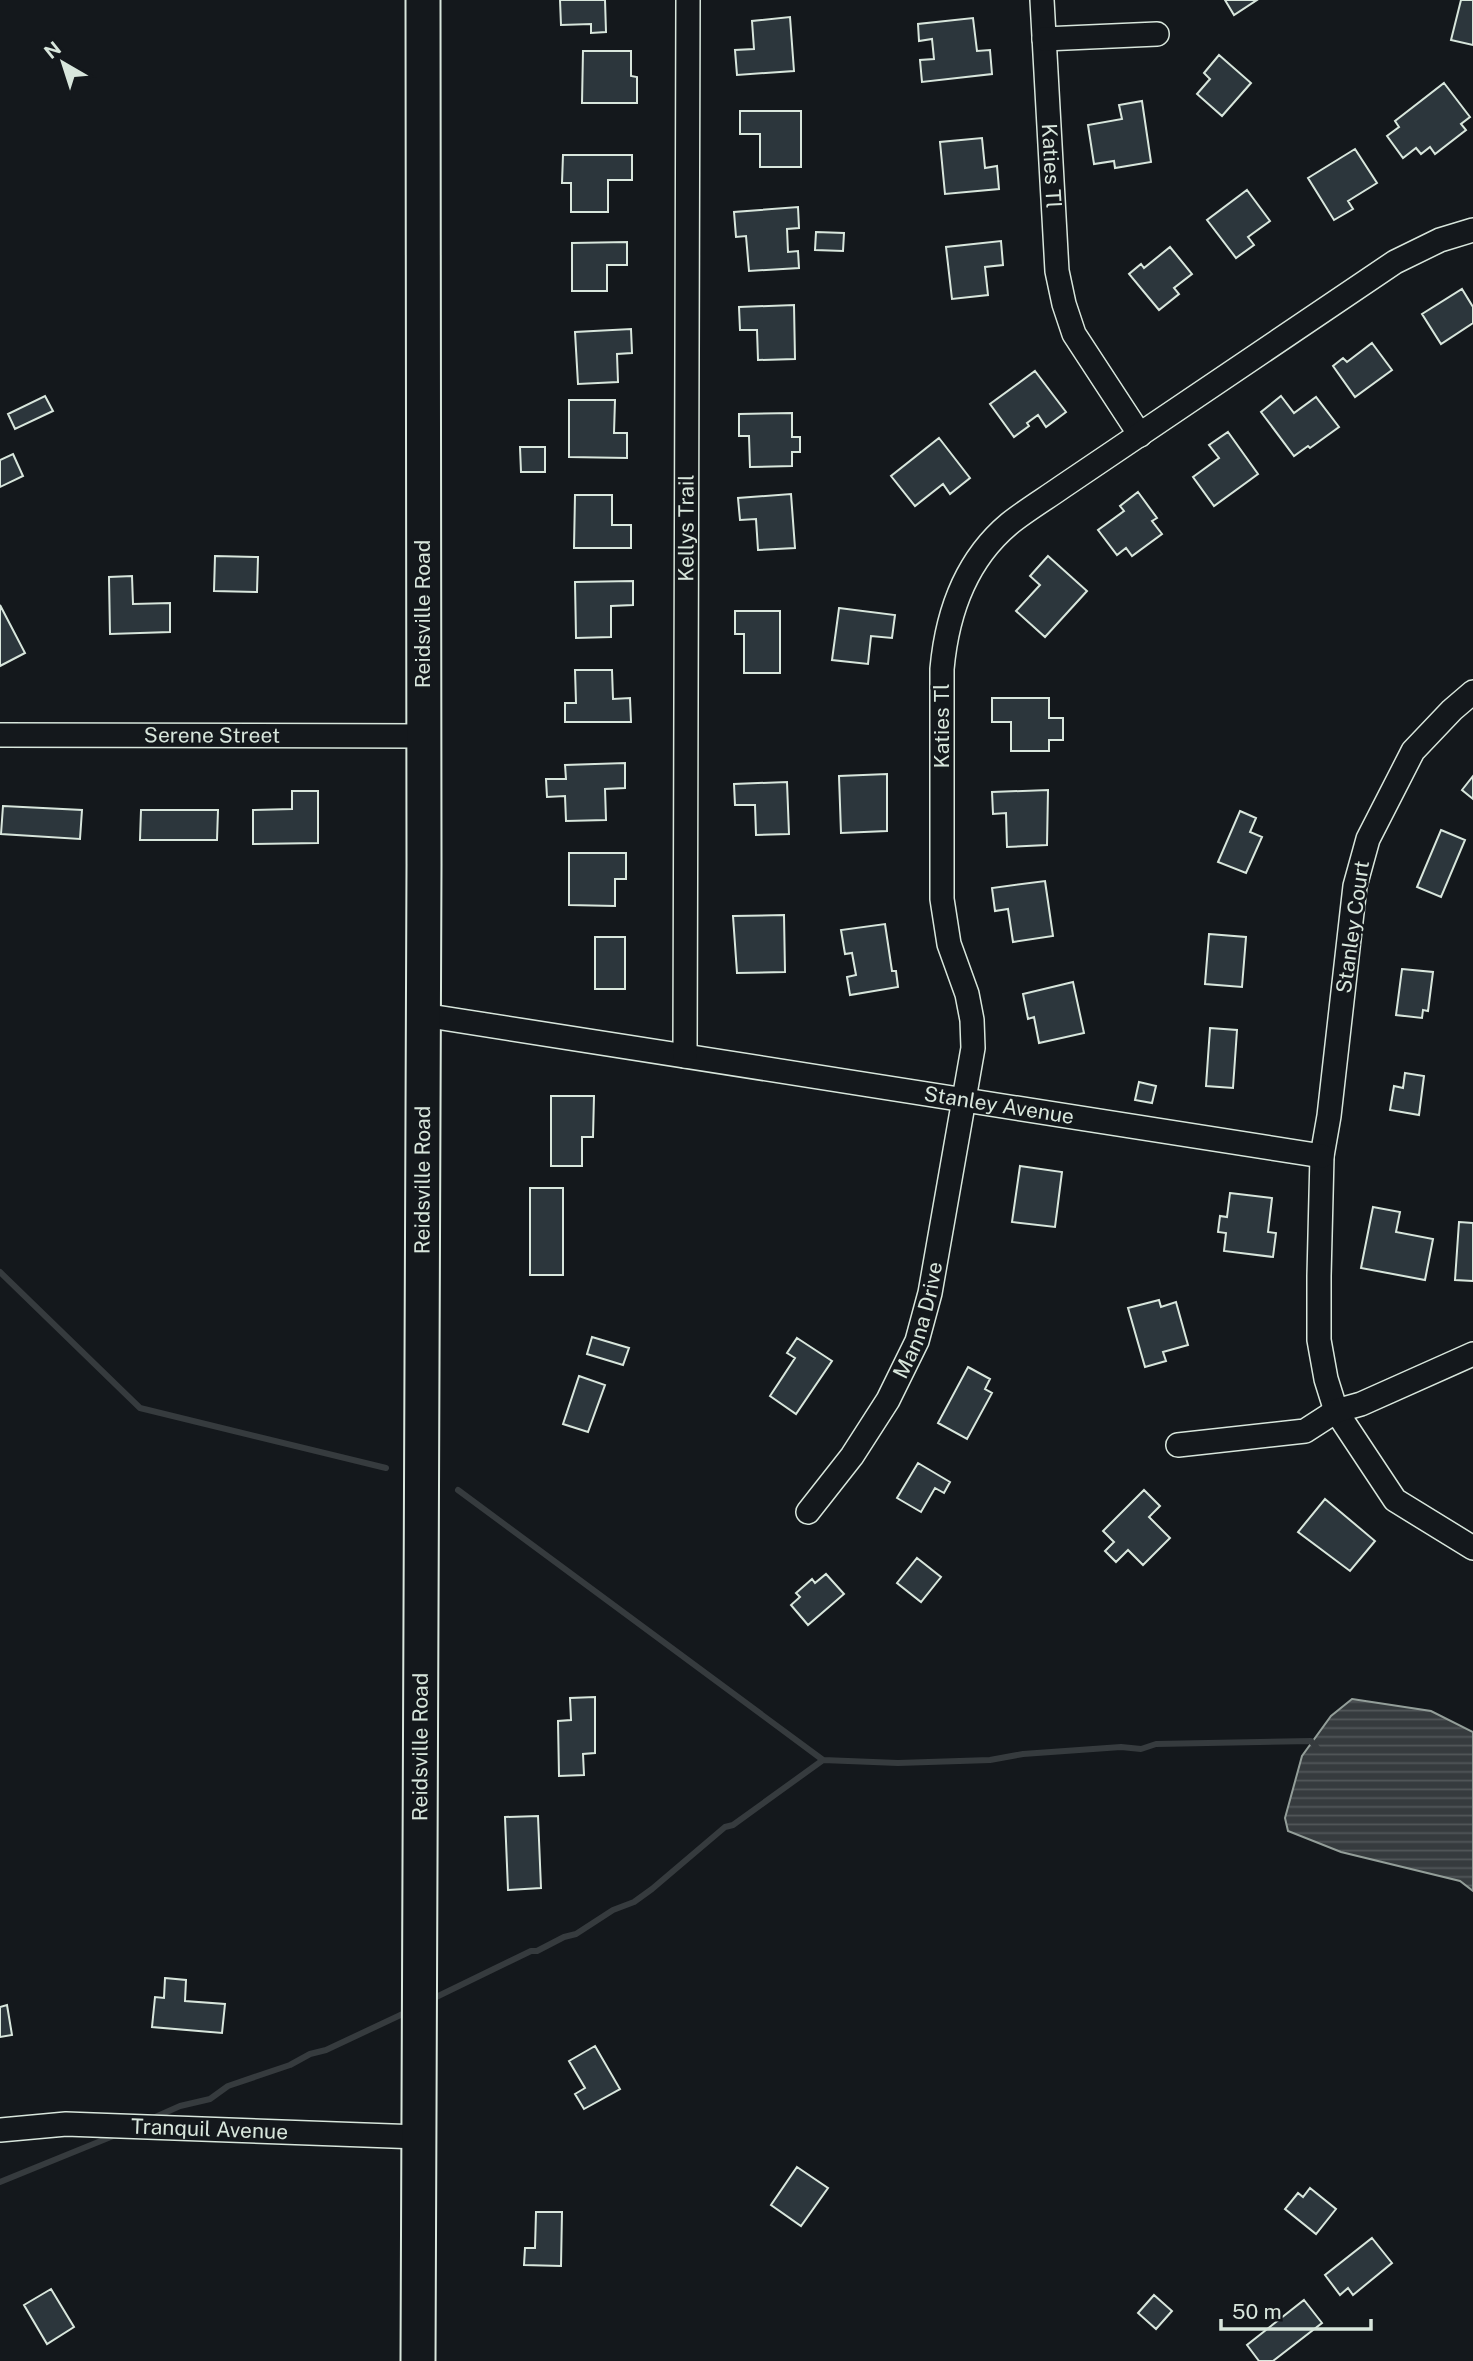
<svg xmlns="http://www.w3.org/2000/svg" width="1473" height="2361" viewBox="0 0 1473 2361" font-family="'Public Sans',sans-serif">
<defs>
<pattern id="water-rules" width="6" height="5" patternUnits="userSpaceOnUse" patternTransform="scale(1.75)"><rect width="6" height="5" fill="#363b3e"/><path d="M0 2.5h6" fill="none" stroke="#525759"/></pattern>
</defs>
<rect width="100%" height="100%" fill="#14181c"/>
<path fill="url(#water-rules)" stroke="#939e99" stroke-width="2" d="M1352,1699L1431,1711L1473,1732V1891L1460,1881L1341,1852L1288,1831L1285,1818L1302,1756L1331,1716Z"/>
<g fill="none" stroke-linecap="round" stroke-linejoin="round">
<path stroke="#363b3e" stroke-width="6" d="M0,1272L140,1408L386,1468
M458,1490L823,1760L898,1763L990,1760L1023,1754L1121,1747L1141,1749L1156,1744L1311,1741L1317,1748
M428,2001L531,1951H537L564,1937L576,1934L613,1910L634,1902L652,1889L725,1827L733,1825L823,1760
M153,2118L180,2106L210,2099L228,2086L290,2065L310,2054L326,2050L409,2011
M0,2182L118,2134"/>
</g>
<path fill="#2c363c" stroke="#d8e6dc" stroke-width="2" d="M560,0H605L606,32L591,33V24L561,25Z
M1225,0H1257L1234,15Z
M1461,0H1473V45L1451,40Z
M790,17L794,71L737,75L735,50L754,49L752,21Z
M973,18L977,51L990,50L992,74L922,82L920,60L934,59L932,39L919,41L918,24Z
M583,51H631V76L637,77V103H582Z
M1219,55L1251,83L1222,116L1197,94L1210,79L1204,73Z
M1444,83L1470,117L1461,124L1466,130L1435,154L1430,147L1421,154L1416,148L1403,158L1387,136L1399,127L1395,121Z
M1142,101L1151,162L1115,168L1114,161L1094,164L1088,125L1122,119L1119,105Z
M740,111H801V167H760V134H740Z
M982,138L985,168L997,166L999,189L945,194L940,142Z
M1355,149L1377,183L1348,201L1353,209L1334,220L1308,178Z
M563,155H632V180H608V212H571V183H562Z
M1247,190L1270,221L1248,237L1254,245L1236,258L1207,220Z
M798,207L799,228L787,229L788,252L798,251L799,268L749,271L746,236L736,237L734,212Z
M816,232L844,233L843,251L815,250Z
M1001,241L1003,265L985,267L988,295L952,299L946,247Z
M627,242V265H607V291H572V243Z
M1170,247L1192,274L1174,288L1179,294L1159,310L1129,274L1141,264L1144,268Z
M1462,289L1473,307V323L1441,344L1422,314Z
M794,305L795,359L758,360L757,330H740L739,307Z
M631,329L632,353L617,354L618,382L578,384L575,332Z
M1372,343L1392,370L1355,397L1333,366L1343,358L1347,362Z
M1035,371L1066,412L1046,427L1038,415L1027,423L1029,426L1014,437L990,404Z
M45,396L53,411L15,429L8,414Z
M1281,396L1294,413L1316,397L1339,427L1310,448L1308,446L1294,456L1261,412Z
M569,400H615L614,433H627V458L569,457Z
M792,413V437H800V452H792V466L750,467L749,436H739V414Z
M1228,432L1258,474L1214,506L1193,477L1219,458L1209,445Z
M939,438L970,478L950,494L943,484L915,506L891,476Z
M520,447H545V472H521Z
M13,454L23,476L0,487V460Z
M1138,492L1157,518L1152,521L1162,534L1132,556L1126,548L1117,555L1098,530L1124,511L1120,506Z
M791,494L795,548L758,550L756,519L740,520L738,498Z
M575,495H612V525H631V548H574Z
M215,556L258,557L257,592L214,591Z
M1048,556L1087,591L1045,637L1016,611L1040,585L1030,576Z
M132,576L133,604L170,603V632L110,634L109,577Z
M633,581V605L611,606V637L576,638L575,582Z
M0,605L25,653L0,666Z
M839,608L895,615L892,638L871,636L868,664L832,660Z
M735,611H780V673H744V634H735Z
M575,670H612L613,699L630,698L631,722H565V703H576Z
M992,698H1049V718H1063V740H1049V751H1011V722H992Z
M625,763V788L605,789L606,820L566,821L565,796L547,797L546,779H566L565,765Z
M887,774V831L841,833L839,776Z
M1473,776V799L1462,790Z
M787,782L789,834L756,835L755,805H735L734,784Z
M1048,790L1047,845L1007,847L1006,813L993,814L992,792Z
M292,791H318V843L253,844V810L292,809Z
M3,806L82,810L80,839L1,834Z
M141,810H218L217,840H140Z
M1240,811L1256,818L1250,832L1262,837L1246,873L1218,862Z
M1441,830L1465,840L1441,897L1417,887Z
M569,853H626V879H615V906L569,905Z
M1045,881L1053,936L1013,942L1008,909L995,911L992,888Z
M784,915L785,972L737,973L733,916Z
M885,924L892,971H896L898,987L850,995L847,977L856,975L852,953L845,954L841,930Z
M1209,934L1246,937L1242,987L1205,984Z
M595,937H625V989H595Z
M1402,969L1433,972L1428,1011L1423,1010L1422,1018L1396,1015Z
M1073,982L1084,1033L1039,1043L1034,1017L1028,1019L1023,994Z
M1210,1028L1237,1030L1233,1088L1206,1086Z
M1405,1073L1424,1076L1419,1115L1390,1110L1394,1086L1403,1088Z
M1139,1082L1156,1086L1152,1103L1135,1100Z
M551,1096H594L593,1137H582V1166H551Z
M1020,1166L1062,1172L1055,1227L1012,1222Z
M530,1188H563V1275H530Z
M1230,1193L1272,1198L1268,1232L1276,1233L1273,1257L1224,1251L1226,1233L1218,1232L1220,1216L1227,1217Z
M1373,1207L1400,1212L1396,1232L1433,1239L1425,1280L1361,1268Z
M1459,1222L1473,1223V1281L1455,1280Z
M1159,1300L1161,1307L1176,1302L1188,1345L1163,1352L1166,1361L1145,1367L1128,1308Z
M592,1337L629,1348L623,1365L587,1354Z
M797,1338L832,1361L796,1414L770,1396L795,1358L787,1353Z
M968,1367L990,1379L985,1389L992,1393L967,1439L938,1423Z
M579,1376L605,1385L588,1432L563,1424Z
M918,1463L950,1482L944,1493L935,1488L921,1512L897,1498Z
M1144,1490L1160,1506L1149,1517L1170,1538L1143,1565L1128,1550L1116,1562L1105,1551L1114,1542L1103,1531Z
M1325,1499L1375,1541L1350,1571L1298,1532Z
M917,1558L941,1577L921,1602L897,1583Z
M826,1574L844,1594L808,1625L791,1605L800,1597L796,1593L812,1579L815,1583Z
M595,1697V1753L583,1754L584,1775L559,1776L558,1721L571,1720L570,1698Z
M538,1816L541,1888L508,1890L505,1817Z
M165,1978L186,1980L185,2001L225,2004L222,2033L152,2027L155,1997L164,1998Z
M7,2005L12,2035L0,2037V2007Z
M595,2046L620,2089L584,2109L575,2094L585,2088L569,2061Z
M797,2167L828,2188L801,2226L771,2205Z
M1310,2188L1336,2209L1316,2234L1285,2209L1298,2193L1303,2197Z
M536,2212H562L561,2266L524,2265L525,2248H535Z
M1372,2238L1392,2263L1353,2295L1348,2288L1340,2295L1325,2275Z
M51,2289L74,2327L47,2344L24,2305Z
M1154,2295L1172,2311L1156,2329L1138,2313Z
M1304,2300L1322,2323L1273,2361H1259L1247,2345Z"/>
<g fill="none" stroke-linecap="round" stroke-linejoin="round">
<g stroke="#d8e6dc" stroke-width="26">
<g id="minor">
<path id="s1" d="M1042,0L1057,271L1064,304L1074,334L1140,435"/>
<path d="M1044,39L1157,34"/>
<path d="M1473,692L1452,710L1413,751L1368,839L1355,886L1329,1116L1322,1156L1319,1276V1340L1326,1379L1336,1411L1395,1500L1473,1548"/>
<path id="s2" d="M0,735L424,736"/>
<path id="s3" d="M423,1015L1322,1156"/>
<path id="s4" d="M685,1056L688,0"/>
<path d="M1178,1445L1305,1431L1336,1411L1361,1404L1473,1354"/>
<path id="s5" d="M808,1512L852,1456L888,1400L917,1341L930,1293L973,1048L972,1020L967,994L949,944L942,899V669C947,614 965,561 1009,524C1025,511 1045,499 1062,487L1395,262L1440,240L1473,230"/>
<path id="s6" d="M0,2130L66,2124L419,2137"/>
</g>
</g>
<g stroke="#d8e6dc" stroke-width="37">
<g id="highway">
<path id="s7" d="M418,2361L424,864L423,0"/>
</g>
</g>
<use href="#minor" stroke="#14181c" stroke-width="23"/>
<use href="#highway" stroke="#14181c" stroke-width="33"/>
</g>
<g text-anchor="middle" stroke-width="5" stroke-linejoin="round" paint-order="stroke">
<g font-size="21" fill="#d8e6dc" stroke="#14181c">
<text dy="7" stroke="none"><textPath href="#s1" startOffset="166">Katies Tl</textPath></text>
<text dy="7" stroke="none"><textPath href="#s4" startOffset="528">Kellys Trail</textPath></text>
<text transform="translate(423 614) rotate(-90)" y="7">Reidsville Road</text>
<text transform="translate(942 726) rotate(-90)" y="7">Katies Tl</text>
<text dy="7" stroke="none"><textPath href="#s2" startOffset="212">Serene Street</textPath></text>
<text transform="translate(1353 927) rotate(-82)" y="7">Stanley Court</text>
<text dy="7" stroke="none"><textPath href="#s3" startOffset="583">Stanley Avenue</textPath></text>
<text dy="7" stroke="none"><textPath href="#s7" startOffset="1181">Reidsville Road</textPath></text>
<text dy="7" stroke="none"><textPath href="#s5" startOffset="224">Manna Drive</textPath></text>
<text dy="7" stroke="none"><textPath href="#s7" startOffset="614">Reidsville Road</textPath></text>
<text dy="7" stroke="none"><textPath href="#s6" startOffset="210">Tranquil Avenue</textPath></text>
</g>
</g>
<g transform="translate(63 63) rotate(321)" stroke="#14181c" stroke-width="5" paint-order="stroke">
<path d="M0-5L12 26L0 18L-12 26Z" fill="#d8e6dc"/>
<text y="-10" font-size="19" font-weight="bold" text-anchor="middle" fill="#d8e6dc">N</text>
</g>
<path d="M1221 2319v10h150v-10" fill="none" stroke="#d8e6dc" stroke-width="3.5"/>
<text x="1232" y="2319" font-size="21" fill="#d8e6dc" stroke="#14181c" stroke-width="5" paint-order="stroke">50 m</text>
</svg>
